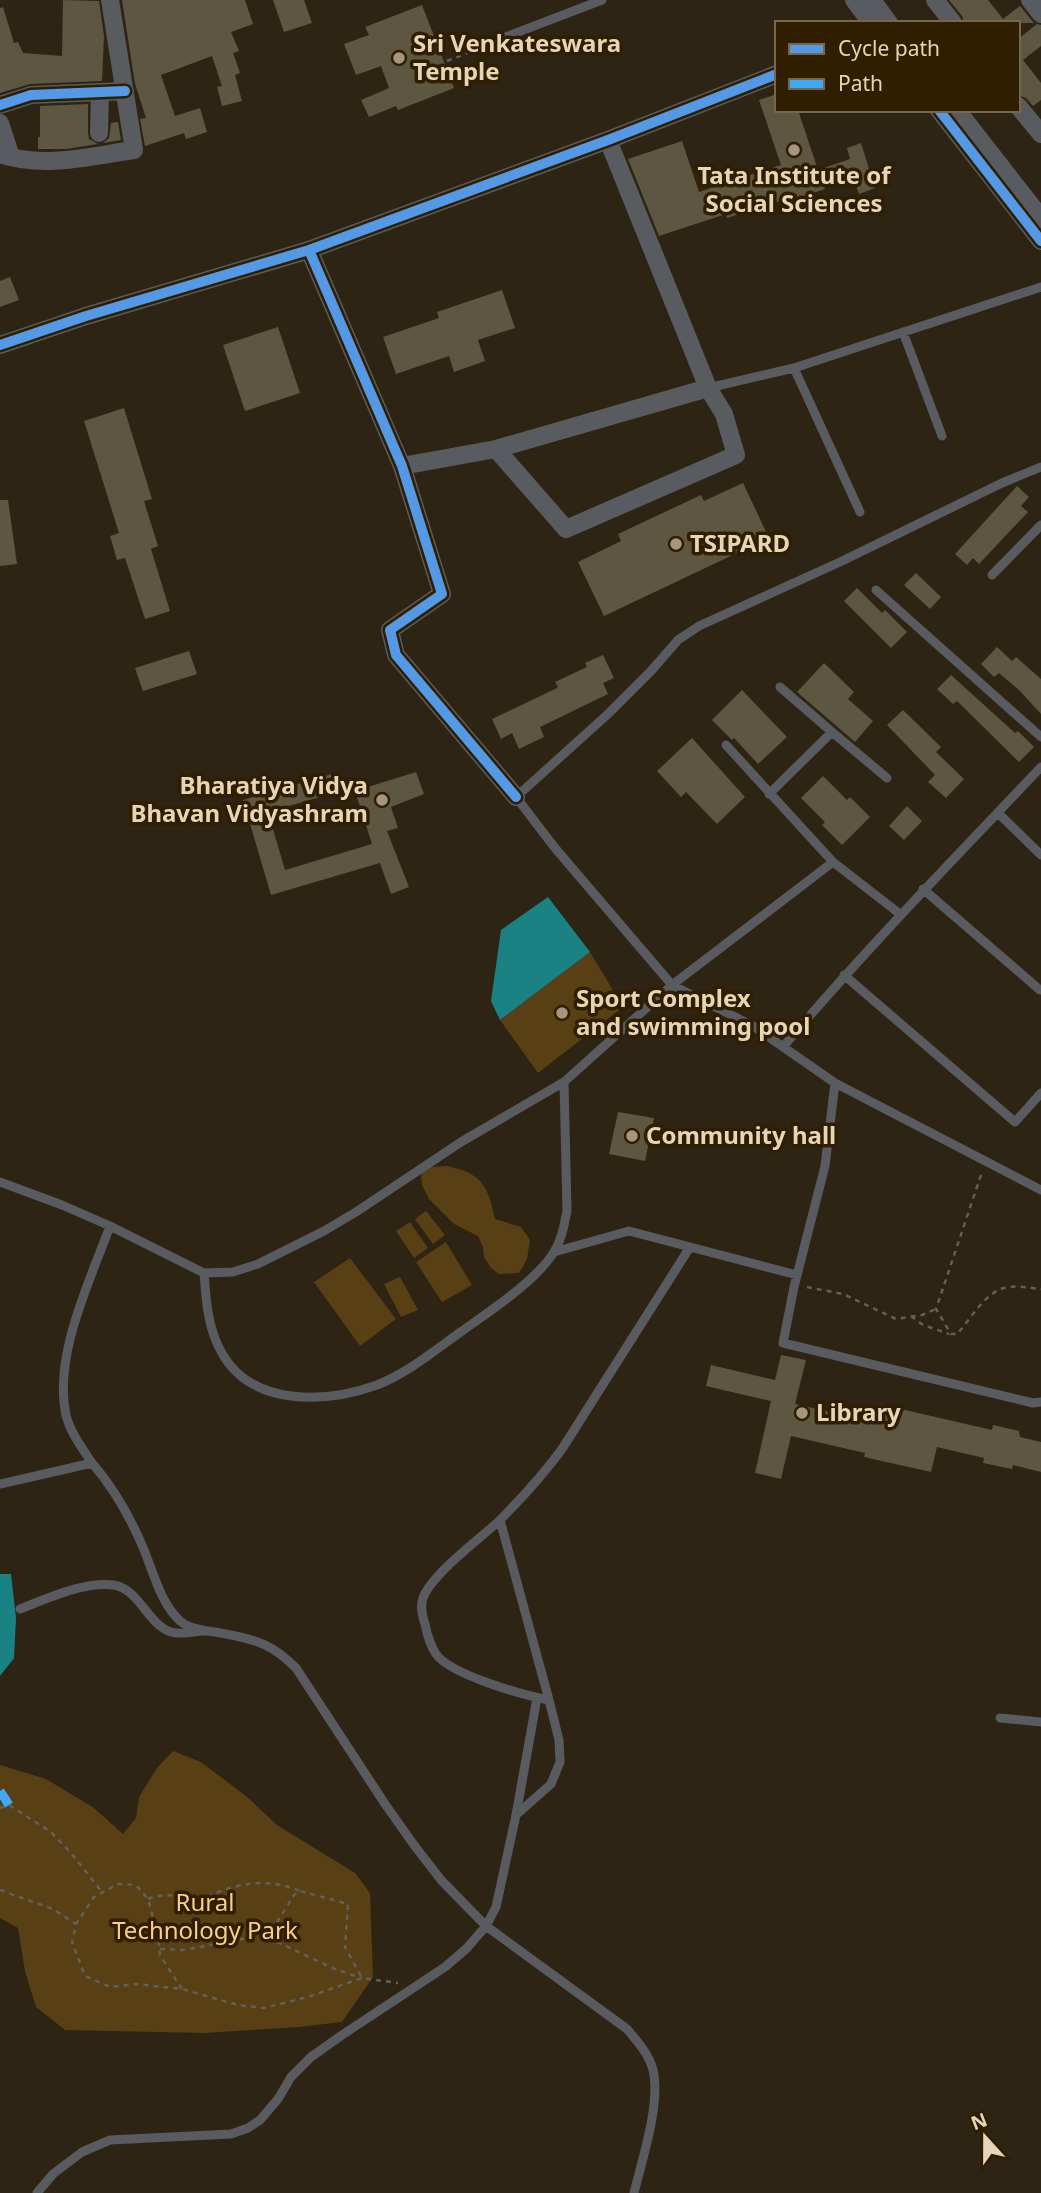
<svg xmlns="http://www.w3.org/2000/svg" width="1041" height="2193" viewBox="0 0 1041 2193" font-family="'Noto Sans',sans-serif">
<rect width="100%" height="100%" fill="#2e2413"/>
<path fill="#583f14" d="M590,952L623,1007L538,1073L500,1020Z
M447,1166C482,1173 488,1186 495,1219L521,1227L530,1240L527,1259L519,1273L499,1274L491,1268L484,1257L483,1247L478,1236L454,1224L429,1199L422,1185L421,1173L431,1167Z
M426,1211L445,1235L433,1244L415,1219Z
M410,1222L428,1248L414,1258L396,1231Z
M446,1242L472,1285L442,1302L416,1262Z
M350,1258L396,1319L360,1346L314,1282Z
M400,1277L418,1310L401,1317L384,1284Z
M173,1751L201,1762L246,1796L277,1825L355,1873L370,1893L373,1977L342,2022L299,2027L204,2033L65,2030L36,2007L25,1971L18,1928L0,1918V1765L46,1779L94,1808L123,1834L136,1818L139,1797L157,1768Z"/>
<path fill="#1a8282" d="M548,897L590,952L500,1020L491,1001L501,930Z
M0,1574H11L16,1618L14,1658L0,1676Z"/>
<path fill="#5d5640" d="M63,0L99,1L104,36L102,81L30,84L0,93V8L3,7L14,43L18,42L23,53L62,56Z
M122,0H245L253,24L231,32L239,51L233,53L240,73L235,75L242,101L222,106L217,87L222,86L212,56L161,75L175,116L200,108L207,132L186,139L184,133L145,146L140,119L146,118L135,84Z
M273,0H304L312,23L284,32Z
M949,0H988L1003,19L1020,6L1034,23H964L962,16Z
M422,5L454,88L398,110L396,106L369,117L361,100L389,88L381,66L356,75L344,44L369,35L365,27Z
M1037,24L1041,25V46L1023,60L1041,83V100L1033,106L1026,98L1018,95V39Z
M777,94V110H798L818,170L850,159L847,148L861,143L875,188L859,194L853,177L824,186L825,189L793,200L792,197L727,218L726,214L659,236L628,159L682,141L699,192L781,165L759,100Z
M88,104V133L89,139L98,144L66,149H38V137H40V106Z
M118,122L121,140L103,143L109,138L111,123Z
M10,277L19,300L0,307V281Z
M502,290L515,328L478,340L485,361L454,372L449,356L396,374L383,337L439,318L437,312Z
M278,327L300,393L245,411L223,345Z
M124,408L152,499L144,501L158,546L151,549L170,611L145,619L125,558L117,560L110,536L119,533L84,421Z
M743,483L769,538L604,616L578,562L621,541L618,534L701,495L704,501Z
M1017,486L1029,497L1021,506L1028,512L979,564L973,558L967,565L955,554Z
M0,500H8L17,564L0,566Z
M916,573L941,597L930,609L904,585Z
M857,588L882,613L885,610L907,632L891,648L844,601Z
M997,647L1012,661L1016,657L1041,679V714L1019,690L999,673L994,677L981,664Z
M189,651L197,674L143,691L135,668Z
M603,655L614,678L603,683L608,694L540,727L544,737L519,749L512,733L501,739L492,719L555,689L558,687L555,682L587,667L585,663Z
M824,663L854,692L848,699L873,721L855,742L797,692Z
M951,675L1015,733L1018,731L1034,747L1019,762L957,701L953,704L937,689Z
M742,690L787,737L758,764L734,738L732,740L712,720Z
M903,710L941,747L936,752L964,779L946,798L928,782L935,775L887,725Z
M692,738L745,797L717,824L686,792L681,797L657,771Z
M416,772L424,794L391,807L398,828L387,831L409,887L391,894L380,863L271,895L243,800L332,774L338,792L268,812L285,870L372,844L355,791Z
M823,776L847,800L850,797L870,817L842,845L822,825L825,822L801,798Z
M907,806L922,821L904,840L889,826Z
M618,1112L654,1118L645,1161L609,1154Z
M781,1355L806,1360L795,1404L874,1422L879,1404L992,1430L993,1425L1019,1431L1020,1437L1041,1442V1472L1013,1465L1012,1469L983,1463L984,1458L937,1447L931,1472L864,1457L865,1453L791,1436L781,1479L755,1473L771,1401L706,1386L711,1365L775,1380Z"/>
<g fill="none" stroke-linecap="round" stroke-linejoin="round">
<path stroke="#60605e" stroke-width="2.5" stroke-dasharray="5 5" stroke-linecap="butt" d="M447,61L483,47
M981,1175L936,1309L951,1334H957C970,1320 983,1296 1001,1289C1013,1284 1029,1288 1041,1289
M807,1287L843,1294L896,1319L922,1315L936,1309
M911,1316L923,1325L949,1334
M0,1808L9,1805L51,1832L71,1853L102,1892
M0,1890L53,1909L76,1924
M148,1899C166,1891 184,1899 203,1897C212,1896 221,1890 230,1888C254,1881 277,1881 300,1891
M262,1935L274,1927L294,1895L300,1891L348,1904L345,1947L362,1978
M160,1949L184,1950L262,1935L337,1970L362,1978
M182,1989L160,1955L158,1935L148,1899L136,1885L118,1884L94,1897L76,1924L72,1942L85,1976L110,1987L136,1984L182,1989L238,2005L264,2008L308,1997L362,1978L398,1983"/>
<path stroke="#585b60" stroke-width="9" d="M495,41L602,0
M903,332L942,436
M794,368L860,512
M708,388L794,368L1041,287
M1041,467L1002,483L840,562L699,626L678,640L651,671L608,714L516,797L555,848L672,985L753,1026L835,1083L1041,1190
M992,575L1041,525
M876,590L1041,737
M780,687L832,732
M769,794L832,732L887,778
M998,813L1041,855
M833,862L900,914
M923,889L1040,990
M844,975L1015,1122L1041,1093
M783,1047C865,950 953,860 1041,767
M835,1083L825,1166L794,1287L783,1343L1033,1403L1041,1402
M0,1182L62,1205L110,1226C90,1281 53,1356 66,1415C70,1432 82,1448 92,1463L0,1484
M110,1226L204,1273L233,1272L258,1264L324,1231L356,1212L461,1142L564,1082L672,985L833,862L726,745
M554,1252L629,1231L797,1275
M204,1273C206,1302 208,1330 223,1355C254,1407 327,1403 377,1385C408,1373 435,1350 462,1331C490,1311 536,1281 554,1252C562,1239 564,1225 567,1211L564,1082
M92,1463C113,1487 129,1515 142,1545C153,1570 159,1601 180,1621C190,1630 212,1631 226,1634C258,1640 273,1645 296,1668L385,1804L414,1845L441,1880L486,1926L627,2029C637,2041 649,2054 653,2070C661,2103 642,2160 634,2193
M500,1520L549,1700L559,1740L560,1762L551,1784L516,1815
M20,1609C46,1599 85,1581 113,1585C139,1588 147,1624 171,1632C180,1635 193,1632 203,1631
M549,1700C523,1695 451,1675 436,1654C430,1645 427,1634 425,1624C422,1615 420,1607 423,1598C431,1575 479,1539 498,1522C521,1499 543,1475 562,1449L690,1247
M1000,1718L1041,1722
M37,2193L53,2174L82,2152L110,2140L231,2134L248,2128L260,2120L278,2099L291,2077L311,2057L342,2035L445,1967L467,1948L486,1926L496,1907L516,1815L537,1698"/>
<path stroke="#585b60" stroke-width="18" d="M854,0L871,23
M872,0L889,23
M935,0L953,23
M1030,0L1041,14
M0,105L31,95L125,91
M1018,106L1041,134
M939,110L1041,241
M957,110L1041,218
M0,123L11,157
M99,133L100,92
M0,154C43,169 91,156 134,150L110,0
M309,250L402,466L442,594L390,630L396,655L516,797
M0,345L86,316L309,250L608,140L777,74
M496,449L566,529L736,455L724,414L708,388L608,140
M402,466L496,449L708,388"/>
<path stroke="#3fa9f5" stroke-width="9" stroke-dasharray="18 9" stroke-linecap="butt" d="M0,1791L9,1805"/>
<g stroke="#301e00" stroke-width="15">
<path id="cycleway" d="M0,105L31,95L125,91
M939,110L1041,241
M309,250L402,466L442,594L390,630L396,655L516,797
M0,345L86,316L309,250L608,140L777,74"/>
</g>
<use href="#cycleway" stroke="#5399e6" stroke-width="10"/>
</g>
<g fill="#a7967e" stroke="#301e00" stroke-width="2.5">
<circle cx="399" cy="58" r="7"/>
<circle cx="794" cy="150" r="7"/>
<circle cx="676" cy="544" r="7"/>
<circle cx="382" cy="800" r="7"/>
<circle cx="562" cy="1013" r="7"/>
<circle cx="632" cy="1136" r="7"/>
<circle cx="802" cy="1413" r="7"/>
</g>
<g text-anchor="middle" stroke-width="7" stroke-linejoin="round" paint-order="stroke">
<g font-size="24" font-weight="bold" fill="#e8d4b7" stroke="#301e00" text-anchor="start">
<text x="413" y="52">Sri Venkateswara<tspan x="413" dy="28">Temple</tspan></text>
<text x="794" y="184" text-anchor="middle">Tata Institute of<tspan x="794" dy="28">Social Sciences</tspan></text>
<text x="690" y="552">TSIPARD</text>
<text x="368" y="794" text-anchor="end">Bharatiya Vidya<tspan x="368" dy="28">Bhavan Vidyashram</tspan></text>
<text x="576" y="1007">Sport Complex<tspan x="576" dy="28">and swimming pool</tspan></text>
<text x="646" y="1144">Community hall</text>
<text x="816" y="1421">Library</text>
</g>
<g font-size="24" fill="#fbcd8a" stroke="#301e00">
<text x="205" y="1911">Rural<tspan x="205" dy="28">Technology Park</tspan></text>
</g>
</g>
<rect x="775" y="21" width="245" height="91" fill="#301e00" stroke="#7a6749" stroke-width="2"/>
<rect x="789" y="44" width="35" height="10" fill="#5399e6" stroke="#7a6749" stroke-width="2"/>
<text x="838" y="56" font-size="21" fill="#e8d4b7">Cycle path</text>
<rect x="789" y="79" width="35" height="10" fill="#3fa9f5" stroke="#7a6749" stroke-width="2"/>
<text x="838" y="91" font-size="21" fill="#e8d4b7">Path</text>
<g transform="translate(985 2137) rotate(339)" stroke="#301e00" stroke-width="5" paint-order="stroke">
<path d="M0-5L12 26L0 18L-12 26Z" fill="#e8d4b7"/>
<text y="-10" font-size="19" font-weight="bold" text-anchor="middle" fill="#e8d4b7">N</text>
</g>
</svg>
